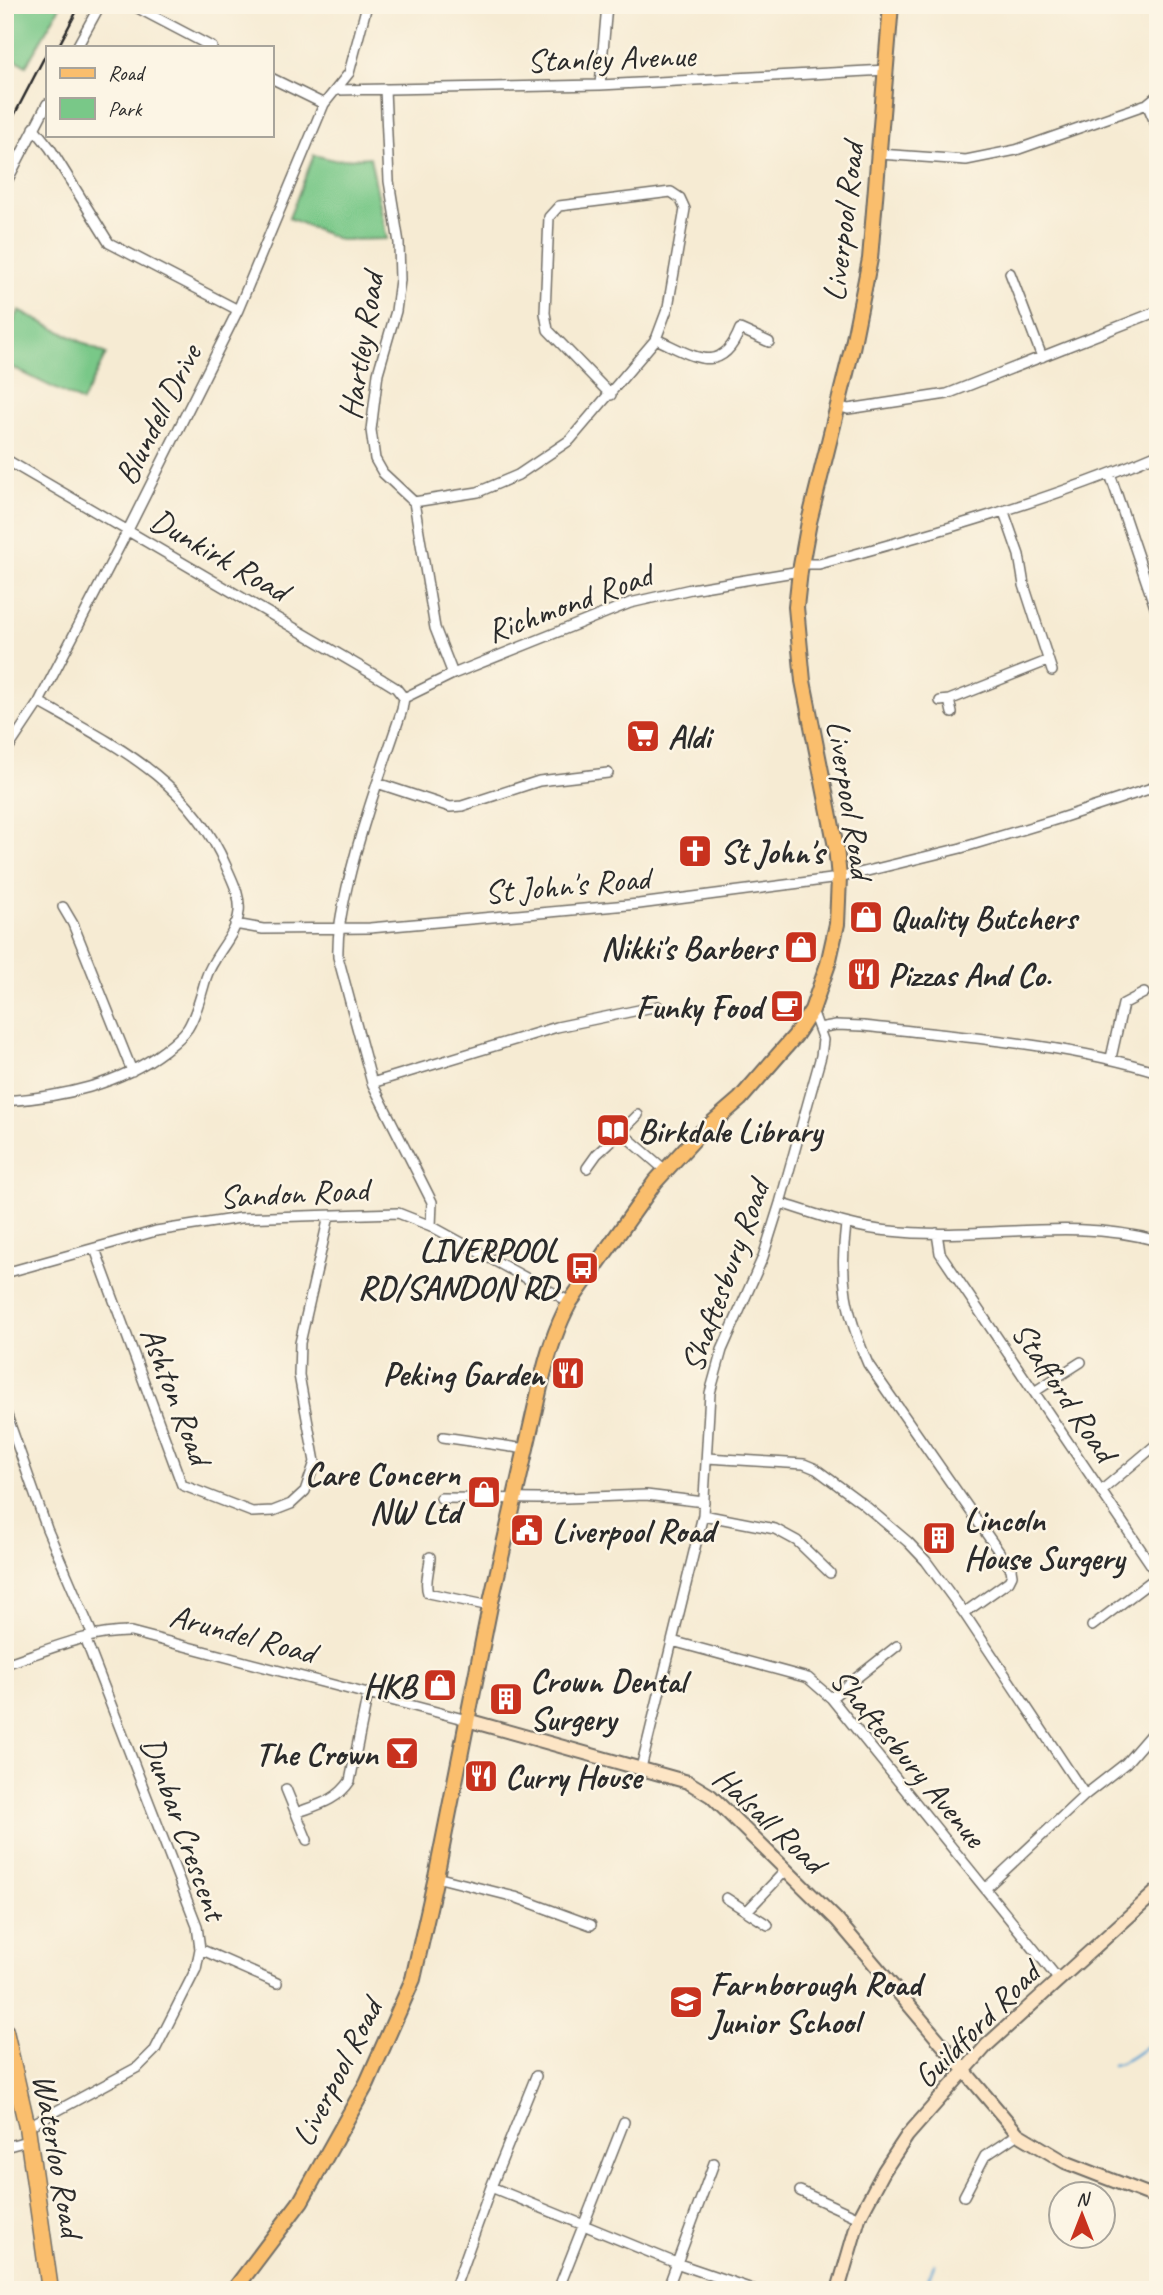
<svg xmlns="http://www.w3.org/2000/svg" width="1163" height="2295" viewBox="0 0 1163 2295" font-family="Caveat,sans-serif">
<rect width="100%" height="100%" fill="#fcf5e5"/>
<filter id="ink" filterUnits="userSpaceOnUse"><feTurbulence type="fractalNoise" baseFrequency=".0143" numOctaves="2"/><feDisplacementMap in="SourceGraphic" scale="14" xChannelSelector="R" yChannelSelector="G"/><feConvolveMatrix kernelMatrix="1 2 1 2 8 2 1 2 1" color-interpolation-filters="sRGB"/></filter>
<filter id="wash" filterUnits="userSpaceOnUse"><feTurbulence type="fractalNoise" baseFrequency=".00686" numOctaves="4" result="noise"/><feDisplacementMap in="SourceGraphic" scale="28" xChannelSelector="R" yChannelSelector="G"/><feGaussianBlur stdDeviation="1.57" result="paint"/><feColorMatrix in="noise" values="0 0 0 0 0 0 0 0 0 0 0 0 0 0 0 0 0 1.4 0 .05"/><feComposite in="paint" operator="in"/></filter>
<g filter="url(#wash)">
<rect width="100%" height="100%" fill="#f6ebd3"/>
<path fill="#79c888" stroke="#527a5a" stroke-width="2" d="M5,5H61L26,66L5,53Z
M314,155L334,160L370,157L387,239L340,240L289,218Z
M19,311L106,354L82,402L5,364V338Z"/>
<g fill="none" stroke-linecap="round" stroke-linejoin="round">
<path stroke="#5aa1d0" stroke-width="2.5" d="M1112,2065C1130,2062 1141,2048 1158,2039
M924,2290L934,2264"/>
</g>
</g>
<g filter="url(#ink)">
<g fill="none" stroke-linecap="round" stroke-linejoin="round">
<g stroke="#726e66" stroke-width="12">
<path id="street" d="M132,5L212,47
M77,47L100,5
M271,78L324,104
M600,85L607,5
M385,89L389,181L399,243L400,280L396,311L378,373L371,430L375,459L383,473L414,502L435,628L453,674
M337,90L600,85L887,70
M1147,104L1158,129
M34,128L50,148L109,243L238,310
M879,154L966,160L1016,150L1147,104L1158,95
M5,185L47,104
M1010,273L1042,357
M656,339C692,355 721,378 740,329L769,342
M838,406L848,409L947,394L1158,311
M5,459L383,680L396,688L404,698
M1110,474L1158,616
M414,502L478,492L518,475L570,440L656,339L668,307L685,209L680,198L671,192L559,206L549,217L545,313L548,330L611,395
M1004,512L1019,555L1024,585L1052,671
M801,564H819C934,533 1048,501 1158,454
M404,698L402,710C382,769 361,827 347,887C342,910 337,933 338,957L372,1083L432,1202L431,1226
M404,698L453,674L630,603L691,589L800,571
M949,700L952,713
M940,701L949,700L1047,661
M5,753L39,702L128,530L238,310L324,104L349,73L367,5
M377,783L450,807L462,806L539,781L608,773
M63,907L73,924L132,1071
M235,924L263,929L370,928L639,904L839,878L961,848L1058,819L1158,786
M819,1028L836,1025L863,1026C963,1037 1062,1043 1158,1072
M1111,1058L1123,1004L1144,993
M372,1083L557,1027L658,1006
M5,1101C62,1097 119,1085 165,1050C173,1044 182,1037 188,1028C197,1013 201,995 206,978C213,955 236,937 239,912C241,896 232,880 226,866C190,781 115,745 39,702
M621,1132L638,1115
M587,1168L597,1154L621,1132L665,1170
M780,1203C816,1214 852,1228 890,1231C979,1241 1070,1216 1158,1241
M846,1224C839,1279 846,1313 868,1364L1011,1569L1012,1575L1009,1581L964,1613
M937,1233L940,1253L1158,1575
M95,1249L182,1485L252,1512L273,1511L291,1504L305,1491L315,1462L299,1375L300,1343L329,1216
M5,1273L156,1231L240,1218L398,1213L431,1226L570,1302
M1034,1392L1081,1362
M5,1410L47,1529L93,1636
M443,1437L526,1449
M707,1458L804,1464L816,1469L862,1503L908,1542L926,1561L964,1613L1085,1795
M1101,1491L1158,1443
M441,1498L539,1499L646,1495L704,1502
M703,1515L775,1529L797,1541L830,1573
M430,1557C430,1569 424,1582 428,1593L490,1606
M1092,1626L1158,1576
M672,1641L808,1678L831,1698L1059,1980
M5,1664C46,1651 88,1631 131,1632L467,1720
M831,1698L897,1646
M641,1768L703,1515L710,1393L722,1350L763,1257L780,1203L821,1056L823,1040L812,1010
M286,1789L307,1840
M296,1813C317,1805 337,1801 350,1781L368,1693
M436,1877L515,1897L591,1925
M986,1888L1085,1795L1126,1763L1158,1726
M726,1898L768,1925
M747,1911L787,1869
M200,1949L277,1983
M27,2127L138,2067L155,2050L196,1969L200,1949L197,1926L85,1638
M5,2147L27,2141
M491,2187L676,2263L755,2290
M800,2191L859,2218
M964,2196L985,2156L1018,2134
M454,2290L491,2187L536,2076
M558,2290L624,2122
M667,2290L714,2163"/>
</g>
<g stroke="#726e66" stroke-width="16">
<path id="secondary" d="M467,1720L688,1782L711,1796L837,1920L1018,2134L1065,2162L1158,2198
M838,2290L859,2218L884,2171L907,2136L987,2045L1158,1890"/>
</g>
<g stroke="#726e66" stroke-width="18">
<path id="primary" d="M234,2290L301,2201L367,2083L413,1979L436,1877L490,1606L540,1387C547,1357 555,1329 570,1302L655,1182L696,1137L740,1099L795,1036L812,1010L828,964L837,924L839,878L836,847L803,681L796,607L800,571L809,522L852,349L870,259L891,5"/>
</g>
<g stroke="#726e66" stroke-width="19">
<path id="highway" d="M5,2031L27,2127L50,2290"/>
</g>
<use href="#street" stroke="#fff" stroke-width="9"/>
<use href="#secondary" stroke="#fde5c5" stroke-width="12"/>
<use href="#primary" stroke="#fabe6d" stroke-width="14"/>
<use href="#highway" stroke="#fabe6d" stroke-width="16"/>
<path stroke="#2b2b2b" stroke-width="2.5" d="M58,47L80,5
M5,133L47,52"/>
</g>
</g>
<defs>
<g id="supermarket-square" transform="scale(1.75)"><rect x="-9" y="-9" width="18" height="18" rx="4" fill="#c8321e" stroke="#fcf5e5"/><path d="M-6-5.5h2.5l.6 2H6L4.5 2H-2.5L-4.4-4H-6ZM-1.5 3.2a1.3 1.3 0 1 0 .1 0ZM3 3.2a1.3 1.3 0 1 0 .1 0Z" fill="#fff"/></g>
<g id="church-square" transform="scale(1.75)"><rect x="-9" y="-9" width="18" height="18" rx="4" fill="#c8321e" stroke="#fcf5e5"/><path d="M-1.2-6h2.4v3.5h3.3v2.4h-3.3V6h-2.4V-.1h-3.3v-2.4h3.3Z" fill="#fff"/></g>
<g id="shop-square" transform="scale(1.75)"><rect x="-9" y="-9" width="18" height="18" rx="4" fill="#c8321e" stroke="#fcf5e5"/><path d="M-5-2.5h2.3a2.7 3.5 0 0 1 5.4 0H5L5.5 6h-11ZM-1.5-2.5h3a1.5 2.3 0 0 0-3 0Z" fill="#fff"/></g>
<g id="restaurant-square" transform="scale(1.75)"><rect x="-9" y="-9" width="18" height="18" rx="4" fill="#c8321e" stroke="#fcf5e5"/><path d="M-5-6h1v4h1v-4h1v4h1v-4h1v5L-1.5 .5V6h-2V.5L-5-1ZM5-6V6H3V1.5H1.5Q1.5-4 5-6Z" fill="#fff"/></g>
<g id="cafe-square" transform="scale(1.75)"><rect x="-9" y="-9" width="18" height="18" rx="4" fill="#c8321e" stroke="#fcf5e5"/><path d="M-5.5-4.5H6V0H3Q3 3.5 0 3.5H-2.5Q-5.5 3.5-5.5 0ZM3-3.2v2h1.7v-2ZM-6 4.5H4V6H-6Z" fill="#fff"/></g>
<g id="library-square" transform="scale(1.75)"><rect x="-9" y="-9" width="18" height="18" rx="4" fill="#c8321e" stroke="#fcf5e5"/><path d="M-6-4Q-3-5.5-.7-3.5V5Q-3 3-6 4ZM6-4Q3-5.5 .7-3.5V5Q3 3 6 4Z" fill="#fff"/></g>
<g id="bus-square" transform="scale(1.75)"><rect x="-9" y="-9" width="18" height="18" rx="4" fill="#c8321e" stroke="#fcf5e5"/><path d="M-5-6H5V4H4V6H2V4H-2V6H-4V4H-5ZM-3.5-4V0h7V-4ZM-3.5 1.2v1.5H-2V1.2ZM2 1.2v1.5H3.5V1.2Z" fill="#fff"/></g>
<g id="civic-square" transform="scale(1.75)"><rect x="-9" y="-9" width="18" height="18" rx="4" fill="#c8321e" stroke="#fcf5e5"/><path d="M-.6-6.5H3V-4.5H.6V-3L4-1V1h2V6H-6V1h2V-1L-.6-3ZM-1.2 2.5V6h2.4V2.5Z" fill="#fff"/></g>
<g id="building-square" transform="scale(1.75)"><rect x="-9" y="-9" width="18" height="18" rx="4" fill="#c8321e" stroke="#fcf5e5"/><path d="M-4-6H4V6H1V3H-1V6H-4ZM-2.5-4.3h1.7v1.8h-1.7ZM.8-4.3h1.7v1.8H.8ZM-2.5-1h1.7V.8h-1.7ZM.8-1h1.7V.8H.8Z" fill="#fff"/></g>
<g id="bar-square" transform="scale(1.75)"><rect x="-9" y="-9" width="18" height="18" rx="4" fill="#c8321e" stroke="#fcf5e5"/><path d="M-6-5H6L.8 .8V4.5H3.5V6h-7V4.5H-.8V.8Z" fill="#fff"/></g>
<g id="school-square" transform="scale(1.75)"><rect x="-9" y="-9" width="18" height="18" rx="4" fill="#c8321e" stroke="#fcf5e5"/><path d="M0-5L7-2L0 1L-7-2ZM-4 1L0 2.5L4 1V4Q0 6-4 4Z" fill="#fff"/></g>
</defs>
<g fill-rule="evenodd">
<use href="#supermarket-square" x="643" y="736"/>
<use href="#church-square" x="695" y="851"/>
<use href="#shop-square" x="866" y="917"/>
<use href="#shop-square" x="801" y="947"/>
<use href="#restaurant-square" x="864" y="974"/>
<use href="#cafe-square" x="787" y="1006"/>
<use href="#library-square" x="613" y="1130"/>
<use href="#bus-square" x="582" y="1268"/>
<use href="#restaurant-square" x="568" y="1373"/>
<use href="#shop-square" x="484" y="1492"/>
<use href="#civic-square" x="527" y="1530"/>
<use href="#building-square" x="939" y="1538"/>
<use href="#shop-square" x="440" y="1685"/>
<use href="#building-square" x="506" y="1699"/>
<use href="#bar-square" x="402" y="1753"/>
<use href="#restaurant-square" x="481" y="1776"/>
<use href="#school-square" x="686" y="2002"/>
</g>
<g text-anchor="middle" stroke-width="5" stroke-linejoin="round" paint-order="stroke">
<g font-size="33" fill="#2b2b2b" stroke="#fcf5e5">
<text transform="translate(611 57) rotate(-2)" y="12">Stanley Avenue</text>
<text transform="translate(842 222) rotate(-83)" y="12">Liverpool Road</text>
<text transform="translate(360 346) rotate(-81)" y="12">Hartley Road</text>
<text transform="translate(157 414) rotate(-63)" y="12">Blundell Drive</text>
<text transform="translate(220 554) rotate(30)" y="12">Dunkirk Road</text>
<text transform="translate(569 602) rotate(-20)" y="12">Richmond Road</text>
<text transform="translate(851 799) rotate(81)" y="12">Liverpool Road</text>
<text transform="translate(567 884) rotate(-5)" y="12">St John's Road</text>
<text transform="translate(294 1192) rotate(-3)" y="12">Sandon Road</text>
<text transform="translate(724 1276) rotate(-70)" y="12">Shaftesbury Road</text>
<text transform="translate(1065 1391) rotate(56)" y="12">Stafford Road</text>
<text transform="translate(177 1395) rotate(69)" y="12">Ashton Road</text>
<text transform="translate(243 1633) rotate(15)" y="12">Arundel Road</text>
<text transform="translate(909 1757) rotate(50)" y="12">Shaftesbury Avenue</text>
<text transform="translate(770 1819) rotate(43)" y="12">Halsall Road</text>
<text transform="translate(185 1828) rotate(70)" y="12">Dunbar Crescent</text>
<text transform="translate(976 2024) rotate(-45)" y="12">Guildford Road</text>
<text transform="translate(336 2072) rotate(-63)" y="12">Liverpool Road</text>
<text transform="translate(59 2155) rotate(80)" y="12">Waterloo Road</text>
</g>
<g font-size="33" font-weight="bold" fill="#2b2b2b" stroke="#fcf5e5" text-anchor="start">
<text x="668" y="748">Aldi</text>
<text x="720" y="863">St John's</text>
<text x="890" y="929">Quality Butchers</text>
<text x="776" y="959" text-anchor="end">Nikki's Barbers</text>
<text x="888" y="986">Pizzas And Co.</text>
<text x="762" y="1018" text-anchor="end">Funky Food</text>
<text x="638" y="1142">Birkdale Library</text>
<text x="558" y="1261" text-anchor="end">LIVERPOOL<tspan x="558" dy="38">RD/SANDON RD</tspan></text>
<text x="544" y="1385" text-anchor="end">Peking Garden</text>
<text x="460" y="1485" text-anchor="end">Care Concern<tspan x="460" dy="38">NW Ltd</tspan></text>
<text x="964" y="1531">Lincoln<tspan x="964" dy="38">House Surgery</tspan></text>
<text x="552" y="1542">Liverpool Road</text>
<text x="530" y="1692">Crown Dental<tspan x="530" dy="38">Surgery</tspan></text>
<text x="416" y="1697" text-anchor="end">HKB</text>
<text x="378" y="1765" text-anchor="end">The Crown</text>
<text x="505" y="1788">Curry House</text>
<text x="710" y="1995">Farnborough Road<tspan x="710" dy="38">Junior School</tspan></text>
</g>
</g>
<rect width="1163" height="2295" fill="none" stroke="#fcf5e5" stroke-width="28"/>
<rect x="46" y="46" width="228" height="91" fill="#fcf5e5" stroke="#a8a49b" stroke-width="2"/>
<rect x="60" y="68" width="35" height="10" fill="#fabe6d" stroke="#a8a49b" stroke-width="2"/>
<text x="108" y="80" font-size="21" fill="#2b2b2b">Road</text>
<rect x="60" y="98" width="35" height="21" fill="#79c888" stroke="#a8a49b" stroke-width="2"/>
<text x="108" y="116" font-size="21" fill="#2b2b2b">Park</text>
<g transform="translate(1082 2215)"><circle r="33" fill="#fcf5e5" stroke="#a8a49b" stroke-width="2"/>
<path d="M0-5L12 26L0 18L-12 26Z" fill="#c8321e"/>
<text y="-10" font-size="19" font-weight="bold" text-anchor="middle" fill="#2b2b2b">N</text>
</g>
</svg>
